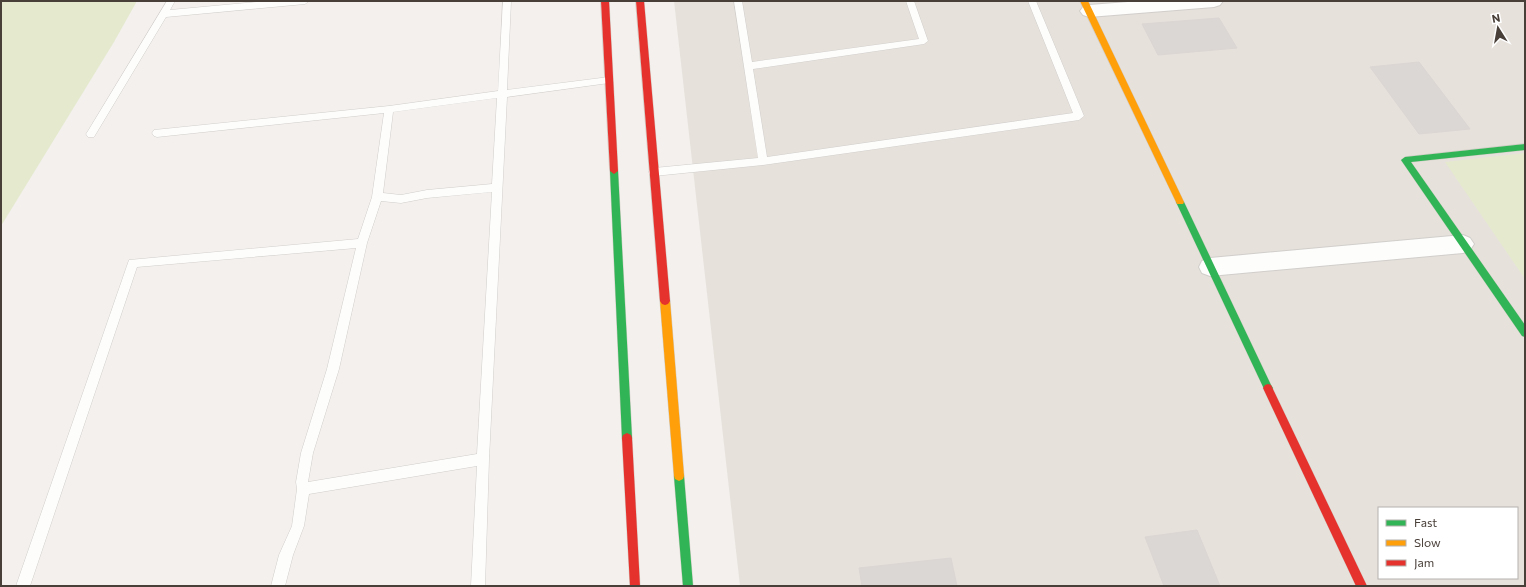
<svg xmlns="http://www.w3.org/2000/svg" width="1526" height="587" viewBox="0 0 1526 587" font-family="Commissioner,sans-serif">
<rect width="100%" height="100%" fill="#f3f0ed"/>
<path fill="#e6e1db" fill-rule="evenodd" d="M674,1H1525V586H740ZM1379,508H1517V578H1379Z"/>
<path fill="#e5eacf" d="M1,1H137L114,42L1,226Z
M1525,153V279L1445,162Z"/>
<path fill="#dbd7d4" stroke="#dbd6d3" d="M1219,18L1237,48L1158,55L1142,24Z
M1419,62L1470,129L1419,134L1370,67Z
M1197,530L1220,586H1164L1145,537Z
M951,558L957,586H862L859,568Z"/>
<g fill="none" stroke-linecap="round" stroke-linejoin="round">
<g stroke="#d1cecb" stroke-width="1">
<path id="lane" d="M167,1H175L170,10L268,1H309L305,4L166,17L94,137H88L86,134L88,131Z
M503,1H511L507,90L609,77L614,80L609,83L507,97L489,459L485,586H471L477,466L309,494L304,526L293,555L285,586H271L279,555L292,526L297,489L296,482L301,453L327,369L356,248L137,267L30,586H16L129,260L358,239L372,197L384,113L157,137L154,136L152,133L154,130L389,106L498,91ZM497,98L492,184L427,190L401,195L383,193L393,112ZM492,192L477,454L308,482L313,453L339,369L367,243L381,201L401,203L427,198Z
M734,1H742L752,62L919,39L906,1H914L928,41L924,44L753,69L767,157L1073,113L1028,1H1036L1084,116L1079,120L763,165L654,176L650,175L649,172L650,169L654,168L758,158Z"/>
</g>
<g stroke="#d1cecb" stroke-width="2">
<path id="street" d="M1141,1H1223L1220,5L1214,7L1089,17L1083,15L1080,11L1083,7L1089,5Z
M1463,235L1470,238L1474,244L1470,250L1463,253L1210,276L1202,273L1199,267L1202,261L1210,258Z"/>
</g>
<g stroke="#d3cdc6" stroke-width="1">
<path id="fast" d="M1525,144V150L1411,162L1525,325V337L1522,336L1401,160L1405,157Z
M614,168L618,171L632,438L631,441L627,443L623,441L622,438L610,171Z
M1180,199L1184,202L1271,385L1273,388L1271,391L1268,392L1265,391L1176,202Z
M679,471L683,473L684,476L693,586H683L674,476L675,473Z"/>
</g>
<g stroke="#d3cdc6" stroke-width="1">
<path id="slow" d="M1080,1H1088L1184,202L1183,204H1177L1176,202Z
M665,297L668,298L670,301L684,476L683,479L679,481L675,479L674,476L660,301L662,298Z"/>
</g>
<g stroke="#d3cdc6" stroke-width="1">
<path id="jam" d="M601,1H609L618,171L614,174L610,171Z
M636,1H644L670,301L668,304L665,305L662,304L660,301Z
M1268,384L1271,385L1367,586H1356L1263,388L1265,385Z
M627,433L631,435L632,438L640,586H630L622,438L623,435Z"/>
</g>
<use href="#lane" fill="#fdfdfc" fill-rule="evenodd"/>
<use href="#street" fill="#fdfdfc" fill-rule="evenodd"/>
<use href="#fast" fill="#30b455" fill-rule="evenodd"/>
<use href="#slow" fill="#ff9f0a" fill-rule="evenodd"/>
<use href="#jam" fill="#e5322d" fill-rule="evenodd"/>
</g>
<rect width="1526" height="587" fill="none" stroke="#493f39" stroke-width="4"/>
<rect x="1378" y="507" width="140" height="72" fill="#ffffff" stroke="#b6b2b0"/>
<rect x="1386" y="520" width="20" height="6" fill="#30b455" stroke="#b6b2b0"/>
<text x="1414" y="527" font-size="12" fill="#493f39">Fast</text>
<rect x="1386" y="540" width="20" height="6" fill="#ff9f0a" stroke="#b6b2b0"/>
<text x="1414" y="547" font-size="12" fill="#493f39">Slow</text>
<rect x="1386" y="560" width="20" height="6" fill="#e5322d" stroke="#b6b2b0"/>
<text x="1414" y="567" font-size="12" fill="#493f39">Jam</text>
<g transform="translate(1498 28) rotate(349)" stroke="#ffffff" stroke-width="3" paint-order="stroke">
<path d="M0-3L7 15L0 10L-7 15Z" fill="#493f39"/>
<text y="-6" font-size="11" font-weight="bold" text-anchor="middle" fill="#493f39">N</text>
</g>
</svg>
